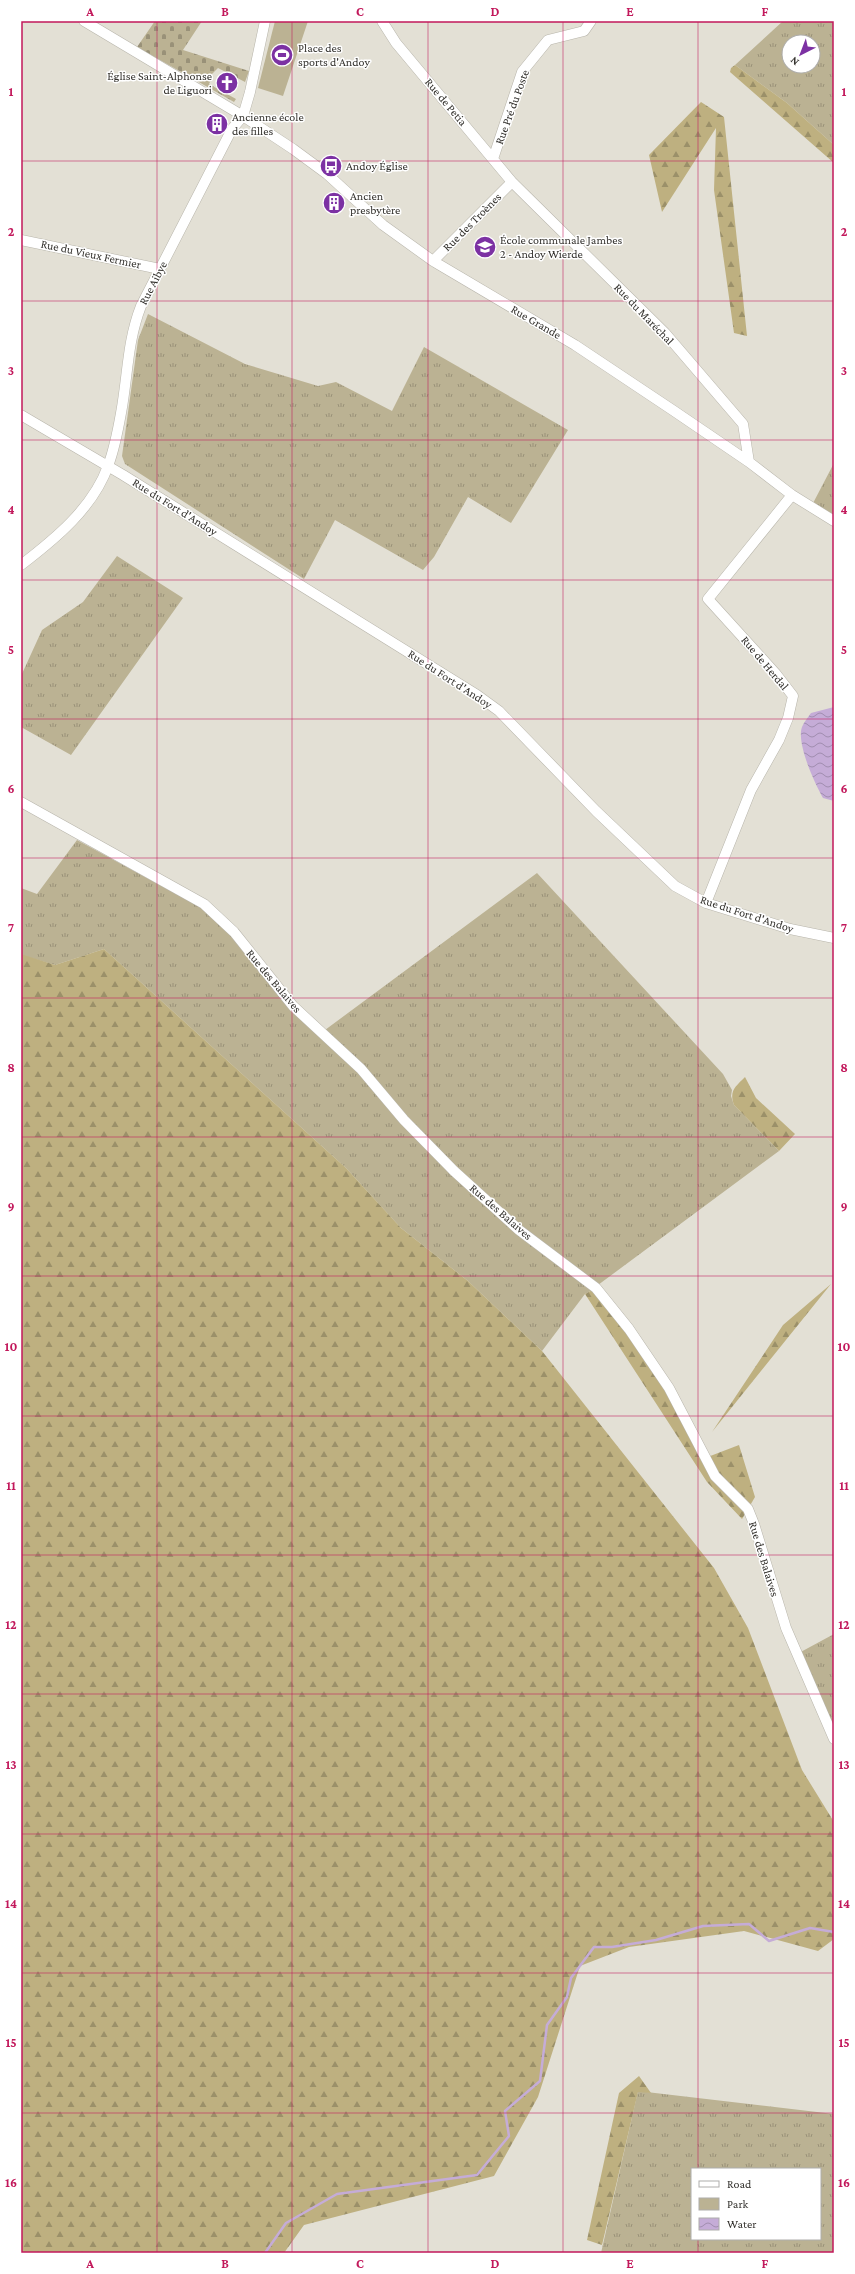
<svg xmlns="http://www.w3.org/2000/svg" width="855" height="2274" viewBox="0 0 855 2274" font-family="'Crimson Pro',serif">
<defs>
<pattern id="grass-tufts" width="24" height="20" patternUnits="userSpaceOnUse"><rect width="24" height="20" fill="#bbb293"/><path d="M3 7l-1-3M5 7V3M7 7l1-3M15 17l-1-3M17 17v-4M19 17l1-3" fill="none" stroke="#999178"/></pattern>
<pattern id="forest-firs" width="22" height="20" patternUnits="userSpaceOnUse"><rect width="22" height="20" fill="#beb080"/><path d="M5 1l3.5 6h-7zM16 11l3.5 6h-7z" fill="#9b9069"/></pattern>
<pattern id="cemetery-stones" width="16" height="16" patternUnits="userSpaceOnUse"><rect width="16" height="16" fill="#bbb293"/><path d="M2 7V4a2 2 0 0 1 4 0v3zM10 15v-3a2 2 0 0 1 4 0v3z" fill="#999178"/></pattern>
<pattern id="water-waves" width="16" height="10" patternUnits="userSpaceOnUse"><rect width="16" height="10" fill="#c5acd7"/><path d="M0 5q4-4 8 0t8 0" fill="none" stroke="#a18daf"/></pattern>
</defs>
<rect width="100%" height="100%" fill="#e3e0d5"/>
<path fill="url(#grass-tufts)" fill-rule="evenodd" d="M783,21H834V145L787,103L735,65ZM789,42H813V66H789Z
M148,314L245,364L318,386L336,382L392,411L424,347L568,430L511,523L468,497L434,557L423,570L335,520L304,579L125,464L122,456L138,340Z
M834,463V521L811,507Z
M117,556L183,598L71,755L21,727V676L42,630L83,602Z
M77,840L202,908L219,920L445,1165L596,1288L585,1294L542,1351L468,1281L401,1228L346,1168L104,949L55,965L21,955V888L37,894Z
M537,873L723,1074L732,1090L731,1096L734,1105L779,1151L598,1285L521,1228L456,1169L325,1030Z
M834,1634V1739L797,1654Z
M638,2091L834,2114V2253H601ZM692,2169H820V2239H692Z"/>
<path fill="url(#forest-firs)" d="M735,65L787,103L834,145V163L730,72L731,68Z
M701,102L724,117L747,336L734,333L714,190L716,128L662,212L649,155Z
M104,949L346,1168L401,1228L468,1281L542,1351L714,1568L748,1628L802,1770L834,1822V1939L818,1951L744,1931L629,1947L580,1966L538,2097L494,2176L304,2225L284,2253H21V954L55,965Z
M745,1077L756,1098L795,1134L779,1151L734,1105C729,1091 735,1087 745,1077Z
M831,1284L712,1432L783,1325Z
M596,1288L629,1329L705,1458L739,1445L755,1497L742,1519L707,1482L585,1294Z
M639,2076L651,2093L638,2092L602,2245L587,2240L619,2093Z"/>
<path fill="url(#cemetery-stones)" d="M155,21H202L183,50L249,71L245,82L218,68L210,76L211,80L209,84L236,99L234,102L137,47Z"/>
<path fill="#bbb293" d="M275,21H308L283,96L258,88Z"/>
<path fill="url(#water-waves)" d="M834,707V801L823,798C815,784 796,743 802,727C804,722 808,717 811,713Z"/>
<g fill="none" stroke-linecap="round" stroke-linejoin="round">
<path stroke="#c5acd7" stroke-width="2.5" d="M265,2253L286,2223L337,2194L477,2175L509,2136L505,2111L540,2081L547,2025L567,1997L571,1978L594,1947H612L656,1940L703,1926L749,1924L769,1941L810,1928L834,1932"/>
<g stroke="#b8b5ab" stroke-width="11">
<path id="street" d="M84,21L243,116L293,149L327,174L383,225L433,261L575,345L674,411L749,462L792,495L834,521
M382,21L396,43L512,182L665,333L743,424L749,462
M493,159L522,72L548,40L584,31L591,21
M21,240L160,269
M433,261L512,182
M21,415L123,475L477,695L499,711L596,811L675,886L706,903L790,929L834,938
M21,565C55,539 93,508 108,466C114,450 118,430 121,413C128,375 127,342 141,306L232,129L243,116L250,92L265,21
M21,802L204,904L234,932L293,1006L361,1069L404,1120L454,1171L519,1230L596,1288L629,1329L669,1388L715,1476L748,1509L754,1524L786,1628L834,1739
M706,903L751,790L779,740L788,718L793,696L776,674L708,599L792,495"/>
</g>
<use href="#street" stroke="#fff" stroke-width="10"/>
</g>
<path fill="none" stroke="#c2185b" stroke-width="1" stroke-opacity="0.55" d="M157,21V2253M292,21V2253M428,21V2253M563,21V2253M698,21V2169M21,161H834M21,301H834M21,440H834M21,580H834M21,719H834M21,858H834M21,998H834M21,1137H834M21,1276H834M21,1416H834M21,1555H834M21,1694H834M21,1834H834M21,1973H834M21,2113H834M698,2239V2253"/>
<defs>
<g id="stadium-disc" transform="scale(1.15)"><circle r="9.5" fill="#7c31a3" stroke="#fff"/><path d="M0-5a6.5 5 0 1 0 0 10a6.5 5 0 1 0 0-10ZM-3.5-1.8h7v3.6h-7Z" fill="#fff"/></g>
<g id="church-disc" transform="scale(1.15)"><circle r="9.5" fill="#7c31a3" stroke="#fff"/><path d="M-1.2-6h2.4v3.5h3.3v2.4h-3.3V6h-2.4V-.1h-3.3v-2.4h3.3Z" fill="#fff"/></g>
<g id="building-disc" transform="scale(1.15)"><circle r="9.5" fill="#7c31a3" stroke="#fff"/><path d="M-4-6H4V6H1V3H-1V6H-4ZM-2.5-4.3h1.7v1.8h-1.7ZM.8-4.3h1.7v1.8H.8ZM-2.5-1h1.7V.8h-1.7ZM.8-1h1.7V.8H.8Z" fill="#fff"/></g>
<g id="bus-disc" transform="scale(1.15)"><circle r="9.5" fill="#7c31a3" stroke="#fff"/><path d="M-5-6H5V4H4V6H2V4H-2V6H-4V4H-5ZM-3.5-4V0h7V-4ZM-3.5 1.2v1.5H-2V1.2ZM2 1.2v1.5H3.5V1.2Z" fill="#fff"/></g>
<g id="school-disc" transform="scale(1.15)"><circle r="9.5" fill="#7c31a3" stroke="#fff"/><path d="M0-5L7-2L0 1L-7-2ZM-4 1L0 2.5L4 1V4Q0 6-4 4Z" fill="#fff"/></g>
</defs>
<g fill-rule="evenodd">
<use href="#stadium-disc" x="282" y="55"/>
<use href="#church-disc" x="227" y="83"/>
<use href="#building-disc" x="217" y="124"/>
<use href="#bus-disc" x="331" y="166"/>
<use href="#building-disc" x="334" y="203"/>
<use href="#school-disc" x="485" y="247"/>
</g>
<g text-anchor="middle" stroke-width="3" stroke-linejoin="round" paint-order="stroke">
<g font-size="12" fill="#34322e" stroke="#fff" text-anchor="start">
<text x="298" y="52">Place des<tspan x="298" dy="14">sports d'Andoy</tspan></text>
<text x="212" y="80" text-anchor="end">Église Saint-Alphonse<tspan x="212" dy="14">de Liguori</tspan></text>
<text x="232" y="121">Ancienne école<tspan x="232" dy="14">des filles</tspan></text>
<text x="346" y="170">Andoy Église</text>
<text x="350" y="200">Ancien<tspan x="350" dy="14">presbytère</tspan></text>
<text x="500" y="244">École communale Jambes<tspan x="500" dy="14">2 - Andoy Wierde</tspan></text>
</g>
<g font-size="12" fill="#34322e" stroke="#fff">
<text transform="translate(446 102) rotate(50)" y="4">Rue de Petia</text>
<text transform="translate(512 107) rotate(-70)" y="4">Rue Pré du Poste</text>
<text transform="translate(472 222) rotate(-45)" y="4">Rue des Troènes</text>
<text transform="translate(91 254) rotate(12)" y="4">Rue du Vieux Fermier</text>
<text transform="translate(153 283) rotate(-63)" y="4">Rue Aibye</text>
<text transform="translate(644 314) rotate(46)" y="4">Rue du Maréchal</text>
<text transform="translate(536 322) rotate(30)" y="4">Rue Grande</text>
<text transform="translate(175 507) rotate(32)" y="4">Rue du Fort d'Andoy</text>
<text transform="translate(765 663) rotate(50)" y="4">Rue de Herdal</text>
<text transform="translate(450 679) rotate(33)" y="4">Rue du Fort d'Andoy</text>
<text transform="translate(747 914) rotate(18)" y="4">Rue du Fort d'Andoy</text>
<text transform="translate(274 981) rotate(50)" y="4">Rue des Balaives</text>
<text transform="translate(501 1212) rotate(41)" y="4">Rue des Balaives</text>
<text transform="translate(764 1559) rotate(73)" y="4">Rue des Balaives</text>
</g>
</g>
<rect width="855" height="2274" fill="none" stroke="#ffffff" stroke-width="44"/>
<rect x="691" y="2168" width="130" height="72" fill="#ffffff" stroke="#aeadab"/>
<rect x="699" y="2181" width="20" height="6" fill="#ffffff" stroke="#aeadab"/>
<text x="727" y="2188" font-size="12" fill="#34322e">Road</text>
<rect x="699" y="2198" width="20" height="12" fill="#bbb293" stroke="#aeadab"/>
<text x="727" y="2208" font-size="12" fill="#34322e">Park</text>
<rect x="699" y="2218" width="20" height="12" fill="url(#water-waves)" stroke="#aeadab"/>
<text x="727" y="2228" font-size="12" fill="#34322e">Water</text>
<g transform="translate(801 54) rotate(222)"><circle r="19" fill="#ffffff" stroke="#aeadab"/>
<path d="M0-3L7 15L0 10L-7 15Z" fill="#7c31a3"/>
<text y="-6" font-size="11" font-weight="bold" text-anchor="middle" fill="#34322e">N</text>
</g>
<rect x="22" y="22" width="811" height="2230" fill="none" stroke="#c2185b" stroke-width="1.5"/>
<g font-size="13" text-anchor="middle" font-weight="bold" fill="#c2185b">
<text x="90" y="16">A</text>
<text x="225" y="16">B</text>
<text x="360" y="16">C</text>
<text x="495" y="16">D</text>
<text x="630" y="16">E</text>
<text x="765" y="16">F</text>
<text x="11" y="96">1</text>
<text x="844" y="96">1</text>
<text x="11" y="236">2</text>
<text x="844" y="236">2</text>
<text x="11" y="375">3</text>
<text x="844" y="375">3</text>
<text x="11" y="514">4</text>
<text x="844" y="514">4</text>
<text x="11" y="654">5</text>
<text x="844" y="654">5</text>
<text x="11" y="793">6</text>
<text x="844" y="793">6</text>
<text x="11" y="932">7</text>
<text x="844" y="932">7</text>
<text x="11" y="1072">8</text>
<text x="844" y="1072">8</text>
<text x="11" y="1211">9</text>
<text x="844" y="1211">9</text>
<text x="11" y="1351">10</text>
<text x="844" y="1351">10</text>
<text x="11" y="1490">11</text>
<text x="844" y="1490">11</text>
<text x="11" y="1629">12</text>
<text x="844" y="1629">12</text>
<text x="11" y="1769">13</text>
<text x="844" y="1769">13</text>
<text x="11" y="1908">14</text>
<text x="844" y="1908">14</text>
<text x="11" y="2047">15</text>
<text x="844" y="2047">15</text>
<text x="11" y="2187">16</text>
<text x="844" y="2187">16</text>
<text x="90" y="2268">A</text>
<text x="225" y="2268">B</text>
<text x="360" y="2268">C</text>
<text x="495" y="2268">D</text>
<text x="630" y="2268">E</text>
<text x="765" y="2268">F</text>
</g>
</svg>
